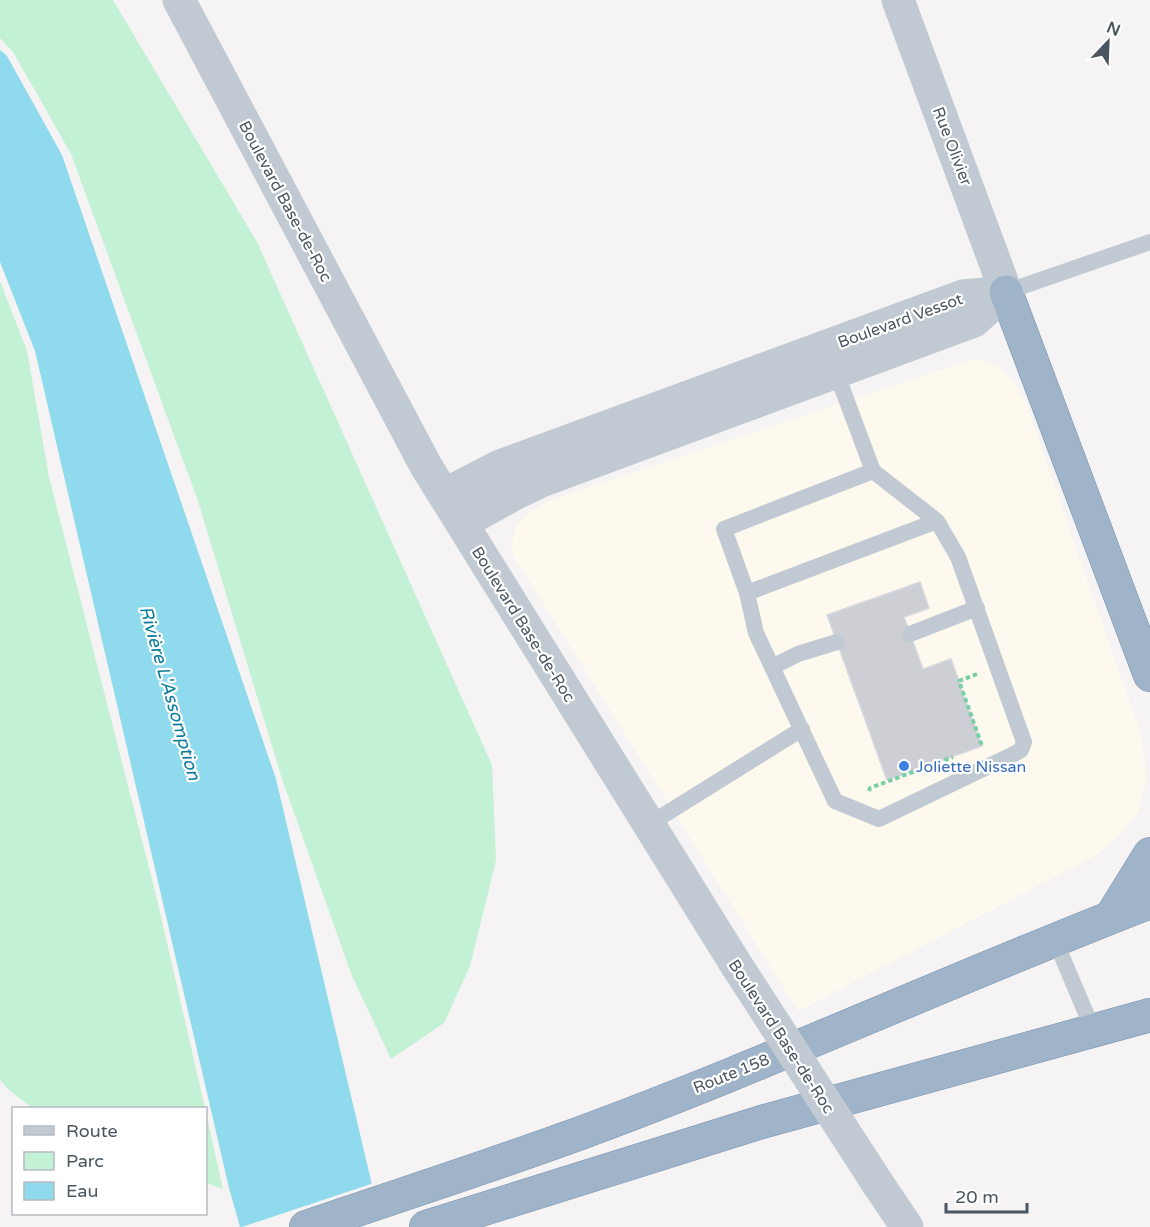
<svg xmlns="http://www.w3.org/2000/svg" width="1150" height="1227" viewBox="0 0 1150 1227" font-family="'Varela Round',sans-serif">
<rect width="100%" height="100%" fill="#f5f3f3"/>
<path fill="#fdf9ef" d="M970,360L986,361L1000,368L1011,379L1026,403L1142,738L1146,779L1138,811L1121,834L1095,856L798,1011L513,555L512,543L516,527L530,511L550,500Z"/>
<path fill="#c3f1d5" d="M0,0H113L257,242L492,765L496,860L470,966L444,1023L391,1059L352,976L282,779L198,501L71,154L13,52L0,38Z
M0,281L27,351L49,477L156,895L205,1108H33L10,1091L0,1080Z
M206,1113L223,1189L206,1183Z"/>
<path fill="#90daee" d="M0,50L7,56L62,155L276,779L382,1227H240L229,1188L35,351L0,262Z"/>
<path fill="#f5f3f3" d="M374,1183L385,1227H242Z"/>
<path fill="#cdcfd5" stroke="#d7d9de" stroke-width="1.5" d="M920,582L929,608L904,617L923,669L951,659L982,746L887,780L827,615Z"/>
<g fill="none" stroke-linecap="round" stroke-linejoin="round">
<g stroke="#7690ad" stroke-width="34">
<path id="trunk" d="M1006,292L1150,675
M1111,917L1150,854
M306,1227C392,1198 478,1170 564,1139C762,1067 954,978 1150,902
M426,1227L765,1121L1150,1015"/>
</g>
<path stroke="#7ad0a6" stroke-width="4" stroke-dasharray="4.5 3" stroke-linecap="butt" d="M977,674L959,681L982,746
M869,791L870,788L953,757"/>
<path stroke="#c1cad2" stroke-width="16" d="M1006,292L1150,242
M836,372L873,471L937,521L747,593L724,529L873,471
M747,593L756,633L835,801L879,819L1014,754L1021,750L1024,742L958,557L937,521
M910,634L977,608
M772,667L798,654L837,642
M648,825L802,729
M1055,940L1093,1030"/>
<path stroke="#c1cad2" stroke-width="33" d="M898,0L1006,292"/>
<path stroke="#c1cad2" stroke-width="33" d="M179,0L426,466L737,966
M444,495L500,466L963,296L1006,292
M462,523L518,492L541,481L974,321L1006,292
M878,1184L907,1227"/>
<use href="#trunk" stroke="#9fb4c9" stroke-width="33"/>
<path stroke="#c1cad2" stroke-width="33" d="M737,966L878,1184"/>
</g>
<circle fill="#3f7fe0" stroke="#fff" stroke-width="2" cx="904" cy="766" r="6"/>
<g text-anchor="middle" stroke-width="4.5" stroke-linejoin="round" paint-order="stroke">
<g font-size="16" fill="#4a5661" stroke="#fff">
<text transform="translate(953 146) rotate(69)" y="6">Rue Olivier</text>
<text transform="translate(286 201) rotate(62)" y="6">Boulevard Base-de-Roc</text>
<text transform="translate(900 320) rotate(-20)" y="6">Boulevard Vessot</text>
<text transform="translate(524 624) rotate(58)" y="6">Boulevard Base-de-Roc</text>
<text transform="translate(782 1036) rotate(57)" y="6">Boulevard Base-de-Roc</text>
<text transform="translate(731 1073) rotate(-22)" y="6">Route 158</text>
</g>
<g font-size="16" fill="#366cbe" stroke="#fff" text-anchor="start">
<text x="916" y="772">Joliette Nissan</text>
</g>
<g font-size="18" font-style="italic" fill="#0c7c9b" stroke="#fff">
<text transform="translate(170 693) rotate(74)" y="6">Rivière L'Assomption</text>
</g>
</g>
<rect x="12" y="1107" width="195" height="108" fill="#ffffff" stroke="#b7bbc0" stroke-width="1.5"/>
<rect x="24" y="1126" width="30" height="9" fill="#c1cad2" stroke="#b7bbc0" stroke-width="1.5"/>
<text x="66" y="1137" font-size="18" fill="#4a5661">Route</text>
<rect x="24" y="1152" width="30" height="18" fill="#c3f1d5" stroke="#b7bbc0" stroke-width="1.5"/>
<text x="66" y="1167" font-size="18" fill="#4a5661">Parc</text>
<rect x="24" y="1182" width="30" height="18" fill="#90daee" stroke="#b7bbc0" stroke-width="1.5"/>
<text x="66" y="1197" font-size="18" fill="#4a5661">Eau</text>
<g transform="translate(1108 42) rotate(23)" stroke="#ffffff" stroke-width="4.5" paint-order="stroke">
<path d="M0-4.5L10 22L0 15L-10 22Z" fill="#4a5661"/>
<text y="-9" font-size="16" font-weight="bold" text-anchor="middle" fill="#4a5661">N</text>
</g>
<path d="M946 1203v9h81v-9" fill="none" stroke="#4a5661" stroke-width="3"/>
<text x="955" y="1203" font-size="18" fill="#4a5661" stroke="#ffffff" stroke-width="4.5" paint-order="stroke">20 m</text>
</svg>
